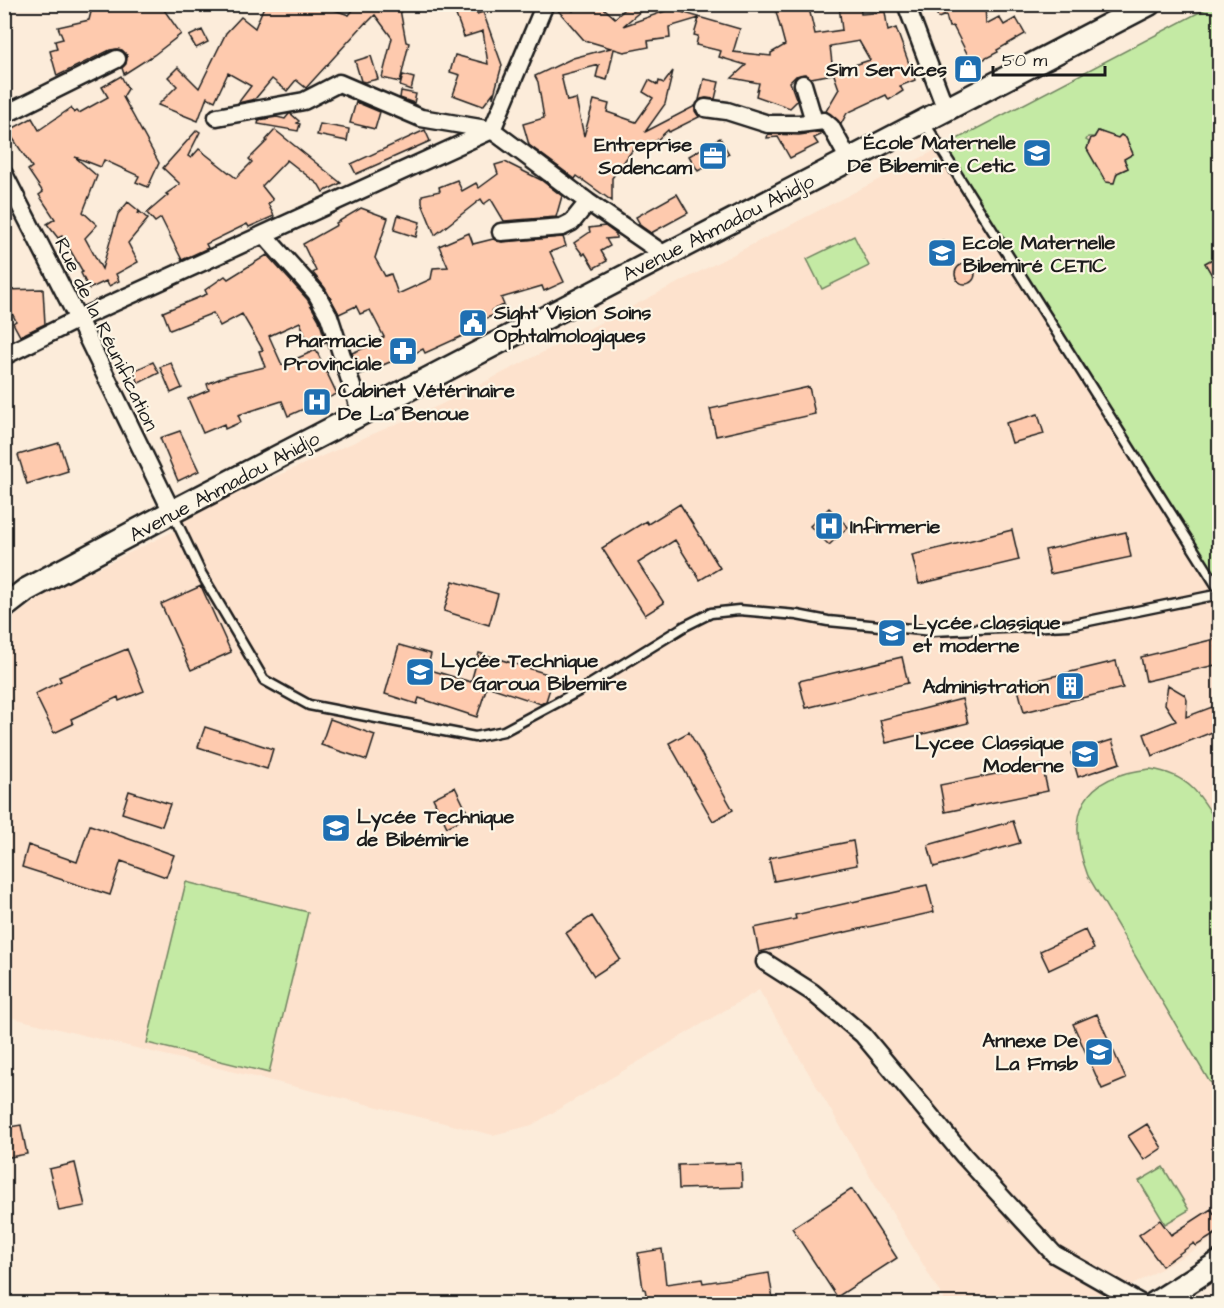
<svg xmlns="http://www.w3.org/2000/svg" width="1224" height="1308" viewBox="0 0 1224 1308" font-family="'Architects Daughter',sans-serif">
<rect width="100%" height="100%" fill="#fcecda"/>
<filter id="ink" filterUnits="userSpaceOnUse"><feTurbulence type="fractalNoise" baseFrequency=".0167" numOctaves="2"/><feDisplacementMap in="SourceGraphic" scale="12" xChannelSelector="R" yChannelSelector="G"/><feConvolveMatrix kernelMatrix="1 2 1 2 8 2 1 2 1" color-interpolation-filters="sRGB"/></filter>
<g filter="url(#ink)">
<path fill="#fde2cd" d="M1213,5H1219V1236L1101,1303H946L759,990L532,1125L493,1135L5,1016V624L45,594L174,531L179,523L226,498L440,405L886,176Z"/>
<path fill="#c4eaa4" stroke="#708360" stroke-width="1.5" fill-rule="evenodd" d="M1213,5H1219V255L1205,263L1220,289L1219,592L938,149ZM1098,131L1111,136L1114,141L1121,135L1126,138L1133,154L1124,159L1128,168L1117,173L1113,183L1106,182L1101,175L1103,169H1098L1087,149L1089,142L1086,140L1088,137H1094Z
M854,236L869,266L822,289L807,259Z
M1150,769C1188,774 1201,795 1219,826V1089L1209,1081L1088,876C1064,813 1082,776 1150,769Z
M186,882L308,912L269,1073L147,1043Z
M1163,1167L1189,1210L1165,1224L1139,1181Z"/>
<path fill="#fecaae" stroke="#1c1c1c" stroke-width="1.5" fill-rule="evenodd" d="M93,4H160L181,34L154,55L124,74L122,68L126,64L127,55L122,50L117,49L110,50L57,76L50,51L57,49L55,41L63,39L58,27L89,20Z
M265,4H330L329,8L349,15L358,4H399L406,42L409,43L400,82L382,78L392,38L375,15L367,23L366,22L306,88L296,80L287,91L272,79L255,99L238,103L251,86L228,73L215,101L207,97L198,121L158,105L177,86L168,77L178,67L199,88L226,33L241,17L255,28Z
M452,4H473L477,14L483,12L502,65L493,98V93L483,106L453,95L460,75L450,72L455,55L488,64L483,31L464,37Z
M555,4H564L573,11L579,4H599L615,18L631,4H649L623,26L671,9L740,29L733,52L771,56V53L785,45L774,4H808L815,34L842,30L839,6L860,4L861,14L885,12L888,31L896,28L915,80L900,86L903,91L889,100L886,95L847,113L841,124L826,111L839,89L833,72V74L811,78L805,74L796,76L790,82L797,101L790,108L756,96L759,83L732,78L746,65L719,57L721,51L696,45L698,36L694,35L699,18L669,27L670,38L648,41L649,47L624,52L614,49L607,80L596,77L599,65L561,75L567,101L576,99L584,136L594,100L609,104L607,112L636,122L653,98L643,92L649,80L658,85L659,81L664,83L673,71L665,104L645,132L695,106V111L699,117L669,132L668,130L644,152L637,144L612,178V201L577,176L575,179L529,145L526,134L523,124L544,118L538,82L535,76L573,58L611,48L584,40L555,7ZM859,41L870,60L833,72L830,46Z
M934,4H985L986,24L999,17L1004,25L1016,18L1025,34L997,50L998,52L973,65L953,26L949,27L946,15L938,18Z
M202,30L208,42L196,48L189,36Z
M371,56L378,79L365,82L361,81L355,61Z
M403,75L414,78L411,90L400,86Z
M121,76L128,89L123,97L159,163L148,187L136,182L139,176L104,160L101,167L75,157L97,176L83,212L97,225L85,238L102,269L118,214L128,202L139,211L138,214L140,212L148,219L128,243L138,262L116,274L119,281L109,286L106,281L89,289L81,273L83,272L62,236L58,238L47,224L55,219L39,195L43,192L28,170L32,167L8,131L32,118L39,130L71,108L74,113L77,111L79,113L108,97L102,87Z
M704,79L719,82L715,99L706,98L699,100Z
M401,91L416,94L414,103L400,98Z
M356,102L380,112L375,129L350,123Z
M289,114H291L299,121L297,123L300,124L298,131L258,124L259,120L277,117L285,119Z
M320,124L349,129L347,141L317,135Z
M197,130L200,132L188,156L191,158L199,149L236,178L252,162L249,159L267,141L266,140L275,130L341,183L323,192L319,185L287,160L262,186L273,200L268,204L274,216L249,227L247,224L206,244L208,248L182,260L161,218L155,222L147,213L168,195L166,194L180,184L163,168Z
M425,130L430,141L356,174L351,164Z
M1098,131L1118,138L1121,135L1126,138L1133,154L1124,159L1128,168L1117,173L1114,183L1106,182L1087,149L1091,138H1094Z
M821,132L823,134L814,138L818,144L790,158L778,137L767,138L768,134L799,135Z
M720,138L729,154L698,171L689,156Z
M505,162L541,180L562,196L556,217L504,221L491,199L484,204L481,199L435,235L422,203V195L440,191L439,187L457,180L462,191L476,183L479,188L498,174L495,165Z
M677,194L688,213L651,233L641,226L636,217Z
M361,208L388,218L375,258L385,276L391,274L398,294L431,279L433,268L448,267L439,246L469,233L473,244L493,239L502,242L563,237L566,246L550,252L564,282L544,291L542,286L501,298L504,305L492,310L494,315L475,323L478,329L425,353L423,349L397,362L395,360L359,375L352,353L374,344L373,342L384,337L370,310L360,314L356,306L339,314L325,288L313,273L316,271L303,244L337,225L336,223Z
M398,215L420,222L416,237L394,230Z
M605,226L616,234V238L606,239L610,246L601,251L607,261L594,268L585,253L583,255L574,243L590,232L589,228Z
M944,241L950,246L951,250L948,260L938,259L934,256L932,250L938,242Z
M267,255L307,299L319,320L326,342L310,348L300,322L269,336L282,365L316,350L337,394L288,416L282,401L238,415L241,422L225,429L224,424L203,433L188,399L209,390L207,384L226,376L265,367L259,351L263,350L242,314L220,326L213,313L170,330L163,312L207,294L205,290L225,276L228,279Z
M1220,255V289L1205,263Z
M955 274a10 10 0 1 1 20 0a10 10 0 1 1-20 0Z
M43,289L45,324L20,336L13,323L16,321L4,298V290Z
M153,362L159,373L139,383L133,371Z
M171,363L182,388L171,393L160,367Z
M809,387L815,414L716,436L710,409Z
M1038,414L1044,434L1012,443L1006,423Z
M180,431L199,471L178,481L160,438Z
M59,443L68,471L27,484L18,455Z
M680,504L720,568L700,580L675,540L638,563L664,603L645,615L602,548L646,521L648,524Z
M829,508L848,527L829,545L810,526Z
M1012,530L1019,560L919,584L912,555Z
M1126,532L1131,557L1050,574L1045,550Z
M453,581L498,594L489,625L444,611Z
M201,586L231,652L191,670L161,604Z
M1215,639L1220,664L1146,681L1141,657Z
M399,645L431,654L427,669L471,682L479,653L554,676L546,701L541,704L487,686L477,717L419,698L417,704L385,694Z
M127,649L144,691L119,701L118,697L71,719L73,724L54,733L35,694L61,681L59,677Z
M902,657L908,683L806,708L799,681Z
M1116,661L1123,688L1024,712L1017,685Z
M1168,685L1185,695L1187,700L1186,717L1220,704V729L1152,756L1144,734L1176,721L1165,704Z
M962,699L968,723L886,743L880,720Z
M330,719L375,735L367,760L321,745Z
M205,727L273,749L267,769L198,747Z
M689,732L733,810L713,821L669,743Z
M1112,740L1120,763L1078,777L1071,753Z
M1042,765L1048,791L945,812L940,785Z
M455,787L469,816L447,827L433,798Z
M129,791L170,804L162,826L122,813Z
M1013,821L1020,843L934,867L928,845Z
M90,825L174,855L166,877L121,861L110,895L22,867L28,845L77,862Z
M853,841L857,865L774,881L769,858Z
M927,885L934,912L759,952L754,928L796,919L795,915Z
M592,916L620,959L594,976L566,933Z
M1085,930L1094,949L1049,970L1040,951Z
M1097,1014L1126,1079L1102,1089L1073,1024Z
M1147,1124L1162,1148L1144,1160L1128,1136Z
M21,1125L27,1154L4,1158V1128Z
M75,1163L85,1206L59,1211L49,1169Z
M741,1163L742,1187L679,1189L678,1165Z
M852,1189L897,1258L837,1297L792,1228Z
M1211,1209L1220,1223V1231L1196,1246L1194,1243L1162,1266L1139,1235L1160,1220L1171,1235Z
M662,1249L666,1284L702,1279L703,1283L769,1273L773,1299L744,1304H648L645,1289H643L638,1253Z"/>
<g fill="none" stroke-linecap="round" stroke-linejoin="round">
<g stroke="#1c1c1c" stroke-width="13">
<path id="service" d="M924,122L1220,591
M172,512L201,573L264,680L309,705L475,737L504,731L586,687L685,626L711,613L739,610L797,615L828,621L932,631L1069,625L1220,594"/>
</g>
<g stroke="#1c1c1c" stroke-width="21">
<path id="minor" d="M906,4L946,110
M803,84L814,121
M705,108L727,111L768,124H799L824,121L831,127L849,160
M4,115L117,59
M217,117L304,101L339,83L421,118L492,130L588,202L665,255
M4,174L78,319L172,512
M501,232L562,227L572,222L588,202
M264,235L316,293L329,316L361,414
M4,356L78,319L492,130L545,4
M765,962L812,992L863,1035L964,1156L1054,1254L1142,1304"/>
</g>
<g stroke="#1c1c1c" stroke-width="27">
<path id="secondary" d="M4,607L26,590L172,512L1149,4
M1154,1304L1220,1262"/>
</g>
<use href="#service" stroke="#fcf5e5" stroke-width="8"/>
<use href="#minor" stroke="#fcf5e5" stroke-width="16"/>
<use href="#secondary" stroke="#fcf5e5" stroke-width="22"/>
</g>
</g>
<defs>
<g id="shop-square" transform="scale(1.5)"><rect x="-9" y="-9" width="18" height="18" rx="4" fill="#1f6fb2" stroke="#fcf5e5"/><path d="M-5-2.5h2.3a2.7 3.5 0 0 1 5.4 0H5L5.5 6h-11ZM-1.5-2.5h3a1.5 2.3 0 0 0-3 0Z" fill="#fff"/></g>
<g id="school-square" transform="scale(1.5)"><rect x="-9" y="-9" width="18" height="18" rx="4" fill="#1f6fb2" stroke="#fcf5e5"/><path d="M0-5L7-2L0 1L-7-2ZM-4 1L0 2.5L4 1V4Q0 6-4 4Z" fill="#fff"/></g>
<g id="office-square" transform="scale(1.5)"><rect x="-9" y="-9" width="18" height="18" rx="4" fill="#1f6fb2" stroke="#fcf5e5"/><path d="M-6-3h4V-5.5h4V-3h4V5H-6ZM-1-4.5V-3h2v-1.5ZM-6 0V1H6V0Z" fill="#fff"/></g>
<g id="civic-square" transform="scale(1.5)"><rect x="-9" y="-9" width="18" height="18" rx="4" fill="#1f6fb2" stroke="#fcf5e5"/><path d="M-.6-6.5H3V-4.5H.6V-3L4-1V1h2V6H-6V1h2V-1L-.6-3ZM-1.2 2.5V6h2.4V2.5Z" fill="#fff"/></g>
<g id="pharmacy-square" transform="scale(1.5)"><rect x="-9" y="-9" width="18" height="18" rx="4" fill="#1f6fb2" stroke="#fcf5e5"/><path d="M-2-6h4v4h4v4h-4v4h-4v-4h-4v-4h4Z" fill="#fff"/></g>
<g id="hospital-square" transform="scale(1.5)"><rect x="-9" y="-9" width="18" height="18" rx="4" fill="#1f6fb2" stroke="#fcf5e5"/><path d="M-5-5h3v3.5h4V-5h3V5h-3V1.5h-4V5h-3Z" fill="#fff"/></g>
<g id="building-square" transform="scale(1.5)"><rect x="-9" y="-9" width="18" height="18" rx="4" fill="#1f6fb2" stroke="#fcf5e5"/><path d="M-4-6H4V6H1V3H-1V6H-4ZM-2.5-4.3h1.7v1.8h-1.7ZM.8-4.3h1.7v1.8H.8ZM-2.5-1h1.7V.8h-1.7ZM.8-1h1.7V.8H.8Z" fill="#fff"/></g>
<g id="university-square" transform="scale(1.5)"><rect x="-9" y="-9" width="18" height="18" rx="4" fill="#1f6fb2" stroke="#fcf5e5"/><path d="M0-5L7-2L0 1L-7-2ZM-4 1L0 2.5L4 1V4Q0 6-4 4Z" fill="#fff"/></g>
</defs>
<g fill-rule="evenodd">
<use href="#shop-square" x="968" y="69"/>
<use href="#school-square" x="1037" y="153"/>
<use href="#office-square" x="713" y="156"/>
<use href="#school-square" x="942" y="253"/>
<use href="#civic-square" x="473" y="323"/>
<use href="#pharmacy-square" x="403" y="351"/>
<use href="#hospital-square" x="317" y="402"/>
<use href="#hospital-square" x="829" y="526"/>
<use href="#school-square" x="892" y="633"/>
<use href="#school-square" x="420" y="672"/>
<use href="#building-square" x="1070" y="686"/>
<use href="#school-square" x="1085" y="754"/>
<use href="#school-square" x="336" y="828"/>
<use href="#university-square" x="1099" y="1052"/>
</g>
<g text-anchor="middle" stroke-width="4.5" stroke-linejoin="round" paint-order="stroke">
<g font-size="20" font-weight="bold" fill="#1c1c1c" stroke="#fcf5e5" text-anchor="end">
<text x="947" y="76">Sim Services</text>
<text x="1016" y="149">École Maternelle<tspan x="1016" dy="23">De Bibemire Cetic</tspan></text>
<text x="692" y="151">Entreprise<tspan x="692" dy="23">Sodencam</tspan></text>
<text x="963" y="249" text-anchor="start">Ecole Maternelle<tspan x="963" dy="23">Bibemiré CETIC</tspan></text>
<text x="494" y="319" text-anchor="start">Sight Vision Soins<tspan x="494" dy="23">Ophtalmologiques</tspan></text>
<text x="382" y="347">Pharmacie<tspan x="382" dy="23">Provinciale</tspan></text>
<text x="338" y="397" text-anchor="start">Cabinet Vétérinaire<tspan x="338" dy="23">De La Benoue</tspan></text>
<text x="850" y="533" text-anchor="start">Infirmerie</text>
<text x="913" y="629" text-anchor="start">Lycée classique<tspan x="913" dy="23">et moderne</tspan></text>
<text x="441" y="667" text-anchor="start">Lycée Technique<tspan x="441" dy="23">De Garoua Bibemire</tspan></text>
<text x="1049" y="693">Administration</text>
<text x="1064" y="749">Lycee Classique<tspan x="1064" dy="23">Moderne</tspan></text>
<text x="357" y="823" text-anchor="start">Lycée Technique<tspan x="357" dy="23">de Bibémirie</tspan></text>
<text x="1078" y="1047">Annexe De<tspan x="1078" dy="23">La Fmsb</tspan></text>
</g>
<g font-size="20" fill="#1c1c1c" stroke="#fcf5e5">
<text transform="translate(718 227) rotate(-27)" y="7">Avenue Ahmadou Ahidjo</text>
<text transform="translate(107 334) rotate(64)" y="7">Rue de la Réunification</text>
<text transform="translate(224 486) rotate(-28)" y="7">Avenue Ahmadou Ahidjo</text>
</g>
</g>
<rect width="1224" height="1308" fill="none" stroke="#fcf5e5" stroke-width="24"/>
<rect x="12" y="12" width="1200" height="1284" fill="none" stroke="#1c1c1c" stroke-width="2" filter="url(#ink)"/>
<path d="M993 66v9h112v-9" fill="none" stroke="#1c1c1c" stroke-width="3"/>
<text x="1002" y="66" font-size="18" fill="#1c1c1c" stroke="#fcf5e5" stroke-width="4.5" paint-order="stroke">50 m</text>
</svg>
